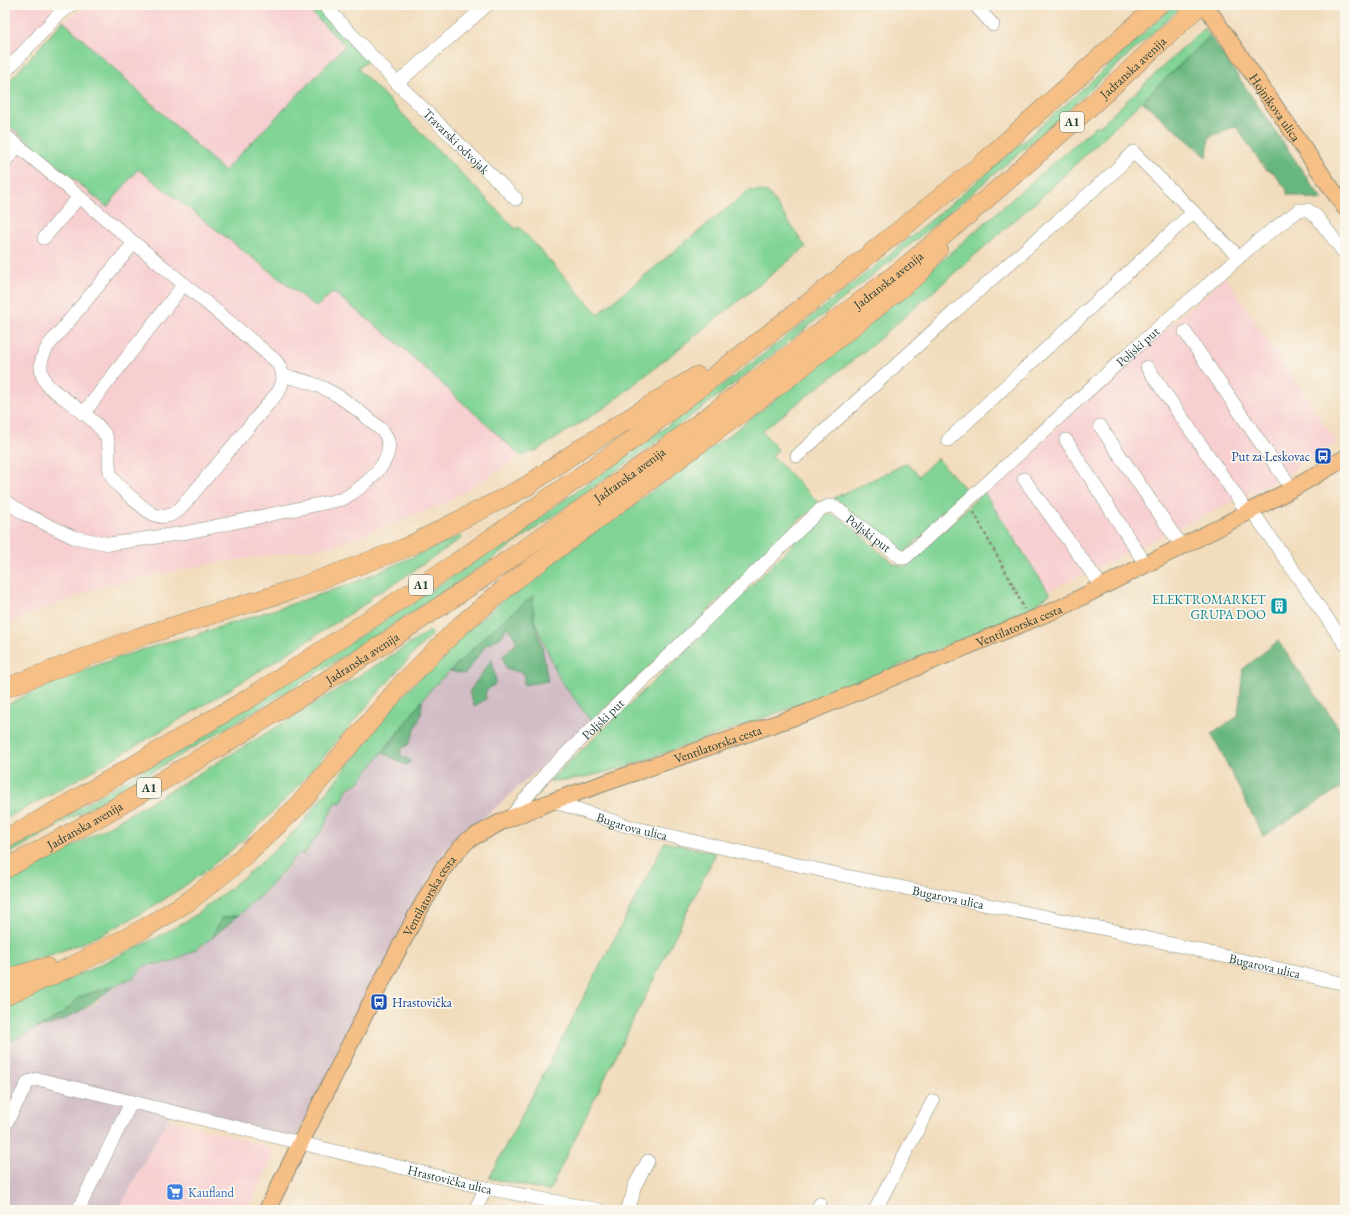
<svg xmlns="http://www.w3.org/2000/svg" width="1350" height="1215" viewBox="0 0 1350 1215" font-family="'EB Garamond',serif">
<rect width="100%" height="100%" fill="#fbf7ec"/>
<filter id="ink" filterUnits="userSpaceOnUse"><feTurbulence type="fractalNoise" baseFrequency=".025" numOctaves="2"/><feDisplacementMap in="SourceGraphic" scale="8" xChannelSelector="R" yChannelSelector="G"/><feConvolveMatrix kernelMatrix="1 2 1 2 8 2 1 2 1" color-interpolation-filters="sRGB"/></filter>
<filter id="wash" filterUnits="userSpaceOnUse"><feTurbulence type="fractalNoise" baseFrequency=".012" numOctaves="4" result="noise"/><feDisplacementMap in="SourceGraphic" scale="16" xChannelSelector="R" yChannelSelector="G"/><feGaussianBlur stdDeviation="0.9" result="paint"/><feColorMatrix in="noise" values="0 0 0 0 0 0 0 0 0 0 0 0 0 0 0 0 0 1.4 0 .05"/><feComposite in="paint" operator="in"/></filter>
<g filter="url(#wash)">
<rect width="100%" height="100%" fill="#f1dcbc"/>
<path fill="#f7cfd1" d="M5,5H58L5,63Z
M91,5H304L345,46L224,172L63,21Z
M5,122L107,207L137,169L316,306L333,292L394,340L521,456L444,504L333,546L203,565L103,586L5,625Z
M1225,277L1337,443L1301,464L1289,474L1243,497L1048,591L984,492Z
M167,1119L262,1145L275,1154L247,1210H119Z"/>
<path fill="#d2bdc6" d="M533,596L560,679L591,721L501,803L448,847L431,875L296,1139L175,1107L147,1156L119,1210H5V1044L34,1029L46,1027L96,1003L113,986L134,977L145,965L160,964L196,949L239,915L262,894L323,829L335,801L341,803L347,789L359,782L432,688L494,628Z"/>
<path fill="#81d496" stroke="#508865" d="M304,5H318L369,59L358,69L516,229L519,227L598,314L749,190L768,192L806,247L607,406L536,451L521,456L394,340L333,292L316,307L138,169L107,207L5,122V86L63,21L224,171L345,46Z
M1174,5H1183C1120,63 1057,121 992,176C851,297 703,410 552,517C377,642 192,750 5,856V849C97,799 185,745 274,690C595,493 900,264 1174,5Z
M1204,28L1210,36L1039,199L871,346L762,431L778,450L772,456L820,504L794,524L702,617L591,721L560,679L534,620L533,597L494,628L432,688L359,782L347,789L341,803L335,802L323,829L304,854L299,853L262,894L239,915L221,918L213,937L196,949L171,962L145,965L134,977L113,986L79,997L60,1016L5,1044V1004L91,969L154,939L193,917L229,889L263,861L301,825L396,703L461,636L516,589L727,437L838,351L1097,125L1099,127Z
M937,458L969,493L905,552L900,551L834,498L907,463L919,476Z
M984,492L1050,594C1022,618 979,632 945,646C840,692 733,729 625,767C601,774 574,781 549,781L695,642L808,529L828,513L842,519L894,564L905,567Z
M460,536L462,538L383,591L374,594L368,602C250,678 129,753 5,819V706C63,675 125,654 188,636L190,638L197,636L198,634L292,604L351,584Z
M430,631L432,634C384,683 342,737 296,788C244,845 179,896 110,930C77,947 40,959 5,968V884C150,805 291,720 430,631Z
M665,842L716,853L549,1191L489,1178Z"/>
<path fill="#68b67f" stroke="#447a5a" d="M1210,36L1224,56L1323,201L1287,194V190L1273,172L1265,169L1236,126L1209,137L1207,157L1142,101Z
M533,596L534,620L542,647L548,681L523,685L525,674L506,668L503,656L517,642L508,626L500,638L486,645L465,674L450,671L494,628Z
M1278,641L1345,737V785L1263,836L1212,734L1238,716L1243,669Z
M492,659L496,683L485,692L486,699L474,706L469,692Z
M422,701L421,715L409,744L401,749L400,755L411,761L406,765L383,753Z
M239,915L213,937L221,918Z
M113,986C92,1006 63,1024 34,1029L60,1016L79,997Z"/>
</g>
<g filter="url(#ink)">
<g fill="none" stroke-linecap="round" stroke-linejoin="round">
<g stroke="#888c78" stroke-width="14">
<g id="minor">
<path id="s1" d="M324,5L397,83L516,199"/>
<path d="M975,5L993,25"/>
<path d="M5,72L58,15L71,5"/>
<path d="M397,83L487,5"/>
<path d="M5,135L275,360C284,370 285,379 279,391L180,509C160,526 147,511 131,497C123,490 115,484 111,475C106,462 113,445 104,433C92,416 65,400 48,386C38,372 39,361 48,346L134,243"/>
<path d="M5,161L18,146"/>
<path d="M44,238L79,197"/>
<path d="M1185,332L1292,489"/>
<path d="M1147,367L1248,513"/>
<path d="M83,414L184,284"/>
<path d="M1100,426L1182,547"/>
<path d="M948,440L1193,212"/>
<path d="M1066,440L1146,565"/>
<path d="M797,456L953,313L1115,171L1133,152L1239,257"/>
<path d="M1024,479L1102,587"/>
<path d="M5,501L25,514L73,537L109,544L184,533L343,499C363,487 403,458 383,431C350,403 328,383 283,376"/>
<path d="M1252,511L1345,644"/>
<path id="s2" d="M553,801L627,826L846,876L1115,931L1345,984"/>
<path id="s3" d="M510,818L547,772L821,509L829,506L835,507L902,558H905L1127,355L1260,239L1299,210H1308L1317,217L1345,254"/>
<path id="s4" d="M5,1125L28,1082L38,1079L486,1188L599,1210"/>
<path d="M78,1210L131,1103"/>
<path d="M475,1210L486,1188"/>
<path d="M626,1210L632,1198L634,1187L648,1161"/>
<path d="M817,1210L820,1204"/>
<path d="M875,1210L933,1101"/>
</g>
</g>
<g stroke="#888c78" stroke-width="18">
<g id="major">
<path id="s5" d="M1205,5L1345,208"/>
<path id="s6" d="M267,1210L370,1004L417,914L442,870L455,854L468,840L503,821L553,801L809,712L1060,608L1216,529L1294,488L1345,458"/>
</g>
</g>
<g stroke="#888c78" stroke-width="20">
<g id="highway">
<path d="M5,688L142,636L292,590L405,548L527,486L580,449L697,376"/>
<path d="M5,839L42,819L253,696L456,563L628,443L815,298L982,164L1158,5"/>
<path id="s7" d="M5,869C256,734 495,577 722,406C801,347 881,288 957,224C1040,154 1120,79 1200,5"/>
<path d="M5,979L46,967"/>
<path d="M5,996L73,966L145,928L189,901L232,867L298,806L402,684L460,626L515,580L788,378L920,273L938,249"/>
</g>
</g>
<path stroke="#888c78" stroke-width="2.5" stroke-dasharray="3 3" stroke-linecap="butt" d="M974,512C990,545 1010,576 1024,609"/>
<use href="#minor" stroke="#fff" stroke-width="13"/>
<use href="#major" stroke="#f5bf86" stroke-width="16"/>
<use href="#highway" stroke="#f5bf86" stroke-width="19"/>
</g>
</g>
<defs>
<g id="bus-square" transform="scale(0.9)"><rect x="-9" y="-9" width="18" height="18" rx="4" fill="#1a4fb4" stroke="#fbf7ec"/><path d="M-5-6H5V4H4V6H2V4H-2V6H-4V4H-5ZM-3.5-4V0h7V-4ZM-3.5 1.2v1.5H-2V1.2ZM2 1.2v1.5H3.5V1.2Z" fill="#fff"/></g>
<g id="building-square" transform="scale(0.9)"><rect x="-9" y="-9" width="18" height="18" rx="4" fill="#0f9aa8" stroke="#fbf7ec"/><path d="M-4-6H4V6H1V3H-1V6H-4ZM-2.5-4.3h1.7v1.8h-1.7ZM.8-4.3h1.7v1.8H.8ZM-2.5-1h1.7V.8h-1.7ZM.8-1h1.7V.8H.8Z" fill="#fff"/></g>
<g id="supermarket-square" transform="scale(0.9)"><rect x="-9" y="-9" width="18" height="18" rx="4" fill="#3f7fe0" stroke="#fbf7ec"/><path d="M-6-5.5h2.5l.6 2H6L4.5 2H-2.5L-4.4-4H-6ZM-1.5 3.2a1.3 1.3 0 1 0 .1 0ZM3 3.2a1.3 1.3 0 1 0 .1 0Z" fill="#fff"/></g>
</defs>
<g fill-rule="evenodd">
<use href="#bus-square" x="1323" y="456"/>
<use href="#building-square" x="1279" y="606"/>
<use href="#bus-square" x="379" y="1002"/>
<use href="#supermarket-square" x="175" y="1192"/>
</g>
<g text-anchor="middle" stroke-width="3.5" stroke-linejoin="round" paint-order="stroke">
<g fill="#fbf7ec" stroke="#61756b" stroke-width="1">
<rect x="1060" y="112" width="24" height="20" rx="3"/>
<rect x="409" y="575" width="24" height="20" rx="3"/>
<rect x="137" y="778" width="24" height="20" rx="3"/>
</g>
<g font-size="12" font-weight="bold" fill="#1f3d34">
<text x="1072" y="126">A1</text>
<text x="421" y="589">A1</text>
<text x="149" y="792">A1</text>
</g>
<g font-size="13" fill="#1f3d34" stroke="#fbf7ec">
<text dy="5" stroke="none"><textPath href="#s7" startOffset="1387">Jadranska avenija</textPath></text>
<text dy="5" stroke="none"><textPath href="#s5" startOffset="124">Hojnikova ulica</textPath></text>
<text dy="5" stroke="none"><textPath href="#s1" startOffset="190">Travarski odvojak</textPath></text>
<text dy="5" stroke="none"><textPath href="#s7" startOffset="1063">Jadranska avenija</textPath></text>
<text dy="5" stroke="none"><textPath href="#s3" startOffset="855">Poljski put</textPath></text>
<text dy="5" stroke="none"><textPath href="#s7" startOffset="739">Jadranska avenija</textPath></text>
<text dy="5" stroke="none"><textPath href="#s3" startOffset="496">Poljski put</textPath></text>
<text dy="5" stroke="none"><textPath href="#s6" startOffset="1014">Ventilatorska cesta</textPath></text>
<text dy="5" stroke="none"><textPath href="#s7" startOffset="415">Jadranska avenija</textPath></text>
<text dy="5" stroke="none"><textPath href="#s3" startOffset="136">Poljski put</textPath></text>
<text dy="5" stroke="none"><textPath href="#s6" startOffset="690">Ventilatorska cesta</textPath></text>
<text dy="5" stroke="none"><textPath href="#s7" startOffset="91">Jadranska avenija</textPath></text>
<text dy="5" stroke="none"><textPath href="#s2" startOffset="83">Bugarova ulica</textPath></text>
<text dy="5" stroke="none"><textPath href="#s6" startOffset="354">Ventilatorska cesta</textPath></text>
<text dy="5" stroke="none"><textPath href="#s2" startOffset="407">Bugarova ulica</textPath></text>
<text dy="5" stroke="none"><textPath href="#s2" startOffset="731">Bugarova ulica</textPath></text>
<text dy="5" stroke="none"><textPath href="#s4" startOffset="483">Hrastovička ulica</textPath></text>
</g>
<g font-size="13" fill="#164399" stroke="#fbf7ec" text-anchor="end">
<text x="1310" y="461">Put za Leskovac</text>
<text x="392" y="1007" text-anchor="start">Hrastovička</text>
</g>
<g font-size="13" fill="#0d838f" stroke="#fbf7ec" text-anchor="end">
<text x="1266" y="604">ELEKTROMARKET<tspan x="1266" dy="15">GRUPA DOO</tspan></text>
</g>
<g font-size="13" fill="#366cbe" stroke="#fbf7ec" text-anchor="start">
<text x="188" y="1197">Kaufland</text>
</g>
</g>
<rect width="1350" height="1215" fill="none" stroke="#fbf7ec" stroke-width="20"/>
</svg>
